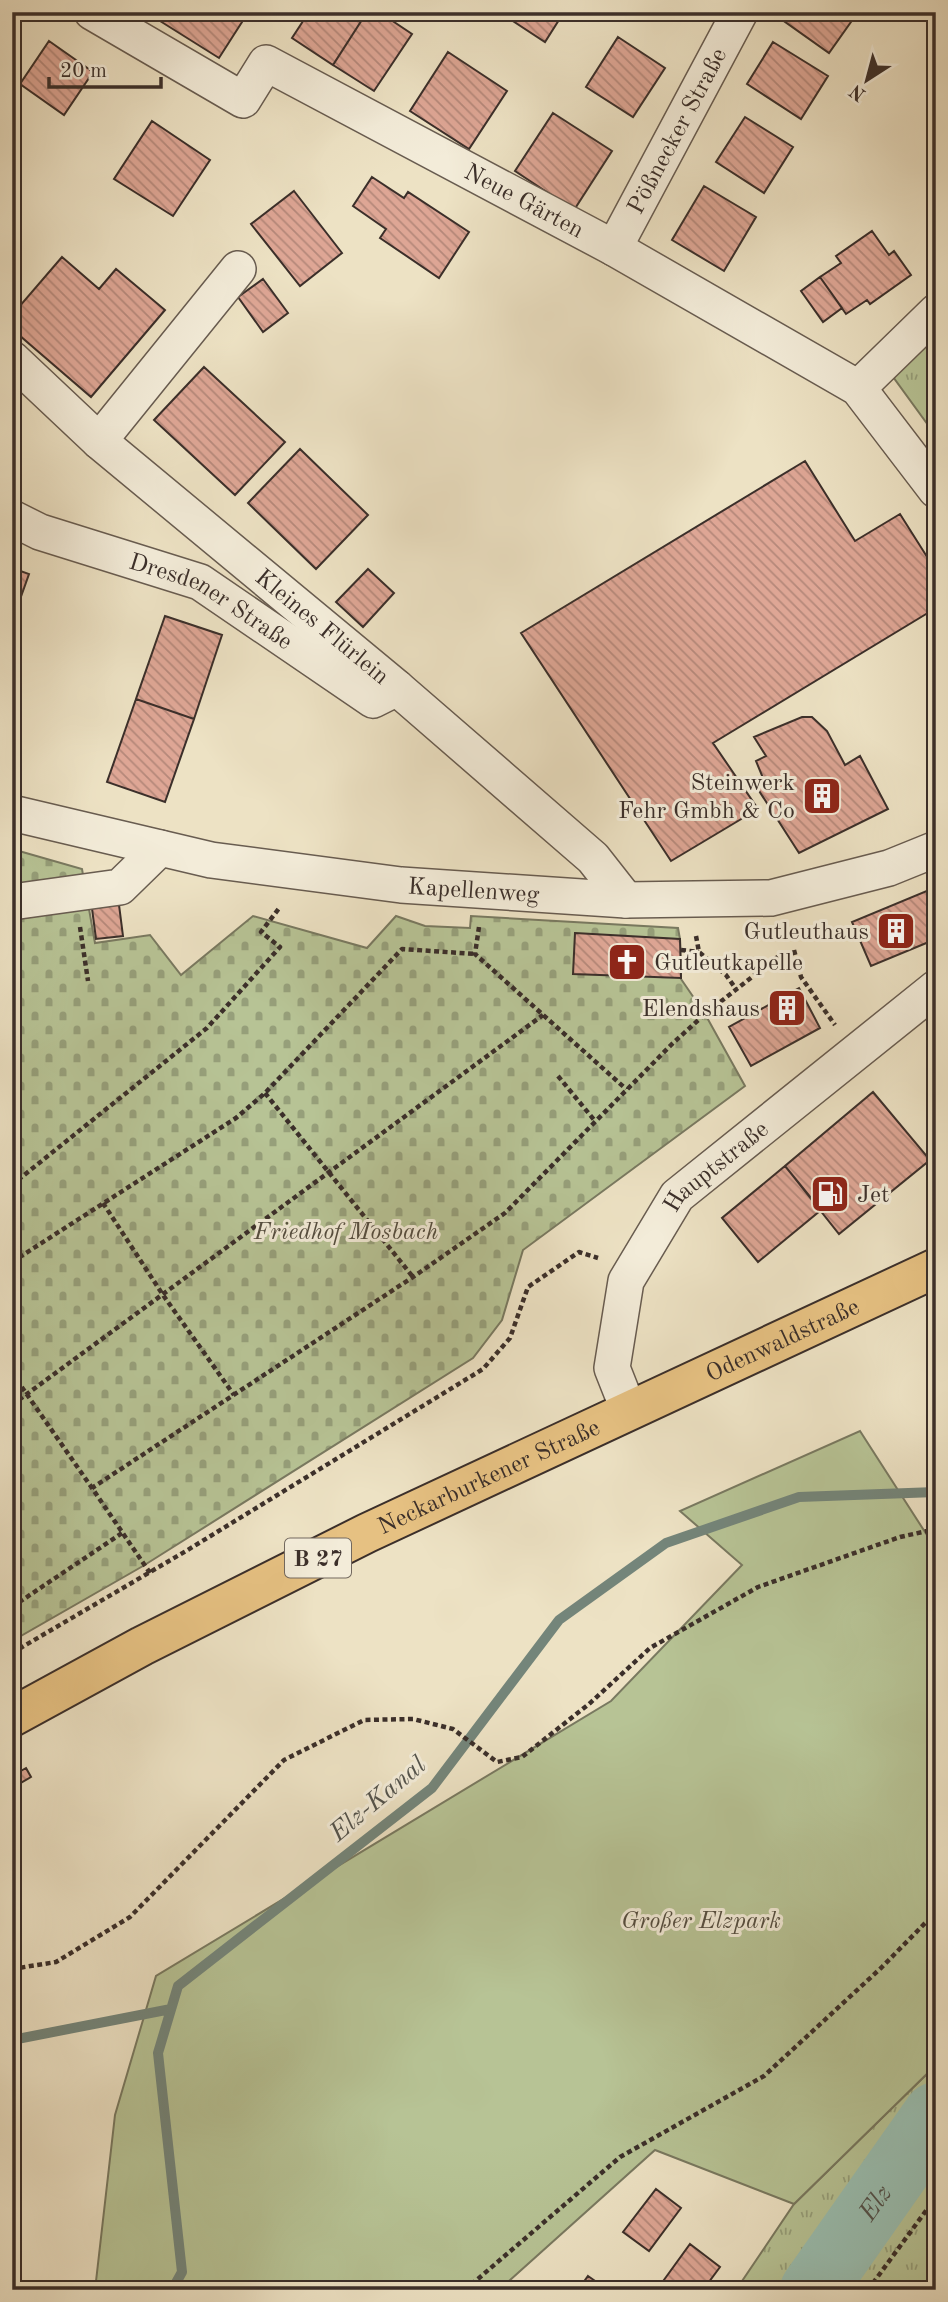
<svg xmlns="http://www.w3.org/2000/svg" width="948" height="2302" viewBox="0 0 948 2302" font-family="'Old Standard TT',serif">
<defs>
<pattern id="grass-tufts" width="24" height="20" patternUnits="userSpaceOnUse" patternTransform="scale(1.75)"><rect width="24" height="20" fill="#b7c395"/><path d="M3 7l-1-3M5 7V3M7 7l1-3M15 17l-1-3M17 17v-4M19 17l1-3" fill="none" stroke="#969f7a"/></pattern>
<pattern id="cemetery-stones" width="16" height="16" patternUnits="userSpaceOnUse" patternTransform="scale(1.75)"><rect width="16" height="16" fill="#b7c395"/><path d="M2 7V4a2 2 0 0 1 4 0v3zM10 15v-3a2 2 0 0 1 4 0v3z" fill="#969f7a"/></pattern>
<pattern id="building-back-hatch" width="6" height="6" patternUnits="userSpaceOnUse" patternTransform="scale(1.75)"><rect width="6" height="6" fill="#dea695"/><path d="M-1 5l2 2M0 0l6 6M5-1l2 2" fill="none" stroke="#b5887a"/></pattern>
</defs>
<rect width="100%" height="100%" fill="#ede2c4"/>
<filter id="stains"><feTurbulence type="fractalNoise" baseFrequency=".00286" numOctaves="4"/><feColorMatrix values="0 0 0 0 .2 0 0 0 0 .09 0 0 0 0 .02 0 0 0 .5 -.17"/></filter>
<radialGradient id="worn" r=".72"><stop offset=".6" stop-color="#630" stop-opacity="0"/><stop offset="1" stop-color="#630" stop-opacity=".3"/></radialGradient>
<path fill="url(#grass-tufts)" stroke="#797960" stroke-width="2" d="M936,312V436L883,363Z
M936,2065V2290H736L794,2204Z"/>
<path fill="url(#cemetery-stones)" stroke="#797960" stroke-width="2" d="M12,849L82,869L95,943L150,935L181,975L253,916L367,948L396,916L425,926L470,928L471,916L678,928L680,939L681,979L705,1014L745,1086L523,1250L502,1320L473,1358L143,1566L12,1641Z"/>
<path fill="#b7c395" stroke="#797960" stroke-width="2" d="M860,1431L934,1546H936V2065L794,2204L655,2150L499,2290H95L115,2115L156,1976L611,1701L742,1565L680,1511Z"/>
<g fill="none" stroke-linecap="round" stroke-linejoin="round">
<path stroke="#74857a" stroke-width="10" d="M12,2040L171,2009
M172,2290L182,2272L158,2053L178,1986L432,1788L559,1620L666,1543L799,1497L936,1492"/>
<path stroke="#9abeb0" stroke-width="66" id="s1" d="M813,2290L936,2115"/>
</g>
<path fill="url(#building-back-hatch)" stroke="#3b2f2a" stroke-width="2" d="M154,12H228L242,22L219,58L152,16Z
M228,12H248L242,22Z
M309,12H367L333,65L292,38Z
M367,12H379L412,34L374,91L333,65Z
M499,12H564L545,42Z
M776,12H858L829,53L774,14Z
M618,37L665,68L633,117L586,87Z
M49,41L93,72L64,115L20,84Z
M773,42L828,76L801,119L747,84Z
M448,52L507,91L469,149L410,111Z
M553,113L612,151L574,210L515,171Z
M745,117L793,147L764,193L716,162Z
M152,121L210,160L173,216L114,179Z
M936,176V192L929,187Z
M372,177L404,198L408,192L469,232L439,278L380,238L386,229L353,206Z
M704,186L756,217L724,271L672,240Z
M294,191L342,253L300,286L251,224Z
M872,231L889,255L894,251L911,275L870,304L867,300L846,314L820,277L841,263L836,256Z
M62,257L99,289L116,269L165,310L91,397L12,329V315Z
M820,277L842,308L823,322L801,291Z
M263,279L288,313L263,332L238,297Z
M204,367L285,442L235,495L154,420Z
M300,449L368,515L316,569L248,503Z
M805,461L855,541L900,514L936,571V608L713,743L758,809L671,861L521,633Z
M12,568L29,574L12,622Z
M368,569L394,593L363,627L336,602Z
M165,616L222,635L194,719L136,699Z
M136,699L194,719L165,802L107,782Z
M802,717H812L827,731L845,765L860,756L888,809L799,853L754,783L763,778L756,761L766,756L754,737Z
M929,890L936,907V939L871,966L852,922Z
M118,897L123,936L96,939L91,901Z
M575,933L680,939L681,978L573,974Z
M799,988L820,1028L751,1066L729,1027Z
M873,1092L930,1160L839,1234L785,1166Z
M785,1166L821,1210L758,1262L722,1218Z
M26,1768L31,1777L12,1788V1776Z
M656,2189L681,2208L649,2251L623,2232Z
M690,2244L720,2267L703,2290H668L661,2284Z
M588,2276L608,2290H578Z"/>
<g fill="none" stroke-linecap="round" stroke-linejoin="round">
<g stroke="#685c50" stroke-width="38">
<g id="minor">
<path id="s2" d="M92,12L243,100L266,63L614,248L858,388L936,490"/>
<path id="s3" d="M614,248L740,12"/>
<path id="s4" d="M12,359L99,441L397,688L593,858L626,900"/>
<path d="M858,388L936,312"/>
<path d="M99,441L238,269"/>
<path id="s5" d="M12,518L40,532L200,582L373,700L397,688"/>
<path id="s6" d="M12,813L211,860L401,885L626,900L771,898L889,868L936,849"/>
<path d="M12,902L120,887L160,848"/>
<path id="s7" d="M629,1411L612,1368L626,1281L677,1196L936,988"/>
</g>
</g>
<g stroke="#3b2f2a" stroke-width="42">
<g id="major">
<path id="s8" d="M12,1717L142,1646L367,1533L936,1268"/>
</g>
</g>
<path stroke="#3b2f2a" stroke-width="4.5" stroke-dasharray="5 3.5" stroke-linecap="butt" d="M80,927L88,981
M479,927L475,954L626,1089
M696,936L699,952L726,975L736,989
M681,950L699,952
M794,950L801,977L835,1025
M558,1076L595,1121
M265,1093L413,1277
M18,1180L207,1028L280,947L261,932L280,907
M103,1203L163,1295L234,1395
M12,1262L236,1118L265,1093L402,949L475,954
M12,1373L92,1488
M12,1405L543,1015
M150,1573L92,1488L413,1277L505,1213L672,1044L705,1014L780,955
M12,1607L122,1533
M12,1653L186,1551L483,1369L510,1338L528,1287L579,1252L598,1258
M12,1969L56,1962L130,1917L284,1760L364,1720L413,1719L453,1729L497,1762L522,1757L589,1704L650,1648L758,1587L900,1537L936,1529
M465,2290L620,2157L764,2076L881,1968L936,1912
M868,2290L936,2197"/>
<use href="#minor" stroke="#f3ecd9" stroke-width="35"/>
<use href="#major" stroke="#e6c182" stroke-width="38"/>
</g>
<defs>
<g id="building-square" transform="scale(2.0125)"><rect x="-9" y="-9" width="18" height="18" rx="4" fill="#8f2418" stroke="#f3ecd9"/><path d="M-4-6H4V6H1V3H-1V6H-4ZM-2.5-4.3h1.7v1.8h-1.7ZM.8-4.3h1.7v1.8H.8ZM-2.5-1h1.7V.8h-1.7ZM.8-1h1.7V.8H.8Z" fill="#fff"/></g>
<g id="church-square" transform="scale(2.0125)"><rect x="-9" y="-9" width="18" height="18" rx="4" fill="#8f2418" stroke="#f3ecd9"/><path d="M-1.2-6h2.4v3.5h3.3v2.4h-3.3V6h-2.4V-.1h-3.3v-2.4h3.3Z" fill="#fff"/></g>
<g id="fuel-square" transform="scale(2.0125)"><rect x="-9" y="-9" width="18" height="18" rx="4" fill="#8f2418" stroke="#f3ecd9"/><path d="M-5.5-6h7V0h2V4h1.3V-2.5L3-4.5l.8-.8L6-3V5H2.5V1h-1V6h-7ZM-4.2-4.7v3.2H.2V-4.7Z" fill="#fff"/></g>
</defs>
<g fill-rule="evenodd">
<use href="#building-square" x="822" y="796"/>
<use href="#building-square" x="896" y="931"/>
<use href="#church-square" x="627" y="962"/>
<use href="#building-square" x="787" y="1008"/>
<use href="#fuel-square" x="830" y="1194"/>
</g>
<g text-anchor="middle" stroke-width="6" stroke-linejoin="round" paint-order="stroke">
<rect fill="#f3ecd9" stroke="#72685e" stroke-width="2" x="285" y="1538.5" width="66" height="39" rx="5"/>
<g font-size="23" font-weight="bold" fill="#3b2f2a">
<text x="318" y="1566">B 27</text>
</g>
<g font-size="24" fill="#3b2f2a" stroke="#f3ecd9">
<text dy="8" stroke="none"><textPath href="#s3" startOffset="133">Pößnecker Straße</textPath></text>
<text dy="8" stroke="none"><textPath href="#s2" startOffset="511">Neue Gärten</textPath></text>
<text dy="8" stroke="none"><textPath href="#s5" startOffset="217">Dresdener Straße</textPath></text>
<text dy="8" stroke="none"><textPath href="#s4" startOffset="410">Kleines Flürlein</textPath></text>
<text dy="8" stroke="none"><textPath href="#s6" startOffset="469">Kapellenweg</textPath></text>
<text dy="8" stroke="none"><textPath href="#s7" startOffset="282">Hauptstraße</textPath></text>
<text dy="8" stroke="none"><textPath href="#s8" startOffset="858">Odenwaldstraße</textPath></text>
<text dy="8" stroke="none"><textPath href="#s8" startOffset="534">Neckarburkener Straße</textPath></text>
</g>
<g font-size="24" fill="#3b2f2a" stroke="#f3ecd9" text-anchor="end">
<text x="795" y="790">Steinwerk<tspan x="795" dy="28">Fehr Gmbh &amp; Co</tspan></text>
<text x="869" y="939">Gutleuthaus</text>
<text x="654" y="970" text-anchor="start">Gutleutkapelle</text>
<text x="760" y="1016">Elendshaus</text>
<text x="857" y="1202" text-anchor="start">Jet</text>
</g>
<g font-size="24" font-style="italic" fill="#544d3f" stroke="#f3ecd9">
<text x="346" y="1239">Friedhof Mosbach</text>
<text x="701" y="1928">Großer Elzpark</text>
</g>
<g font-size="26" font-style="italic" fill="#53534c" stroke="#f3ecd9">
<text transform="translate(377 1798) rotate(-40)" y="9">Elz-Kanal</text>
<text dy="9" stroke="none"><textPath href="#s1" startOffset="107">Elz</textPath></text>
</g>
</g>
<rect width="948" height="2302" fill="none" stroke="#ede2c4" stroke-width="42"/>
<rect x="14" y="14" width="920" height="2274" fill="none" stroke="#3b2f2a" stroke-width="3.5"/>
<rect x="21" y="21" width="906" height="2260" fill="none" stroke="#3b2f2a" stroke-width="2"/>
<g transform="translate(867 80) rotate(216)" stroke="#f3ecd9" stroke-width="5" paint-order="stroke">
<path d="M0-5L12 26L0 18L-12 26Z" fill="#3b2f2a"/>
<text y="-10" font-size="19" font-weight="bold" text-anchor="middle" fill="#3b2f2a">N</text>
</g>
<path d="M49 77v10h112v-10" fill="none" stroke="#3b2f2a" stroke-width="3.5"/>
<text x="60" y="77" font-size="21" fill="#3b2f2a" stroke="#f3ecd9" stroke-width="5" paint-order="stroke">20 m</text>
<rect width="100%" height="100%" filter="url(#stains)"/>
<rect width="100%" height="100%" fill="url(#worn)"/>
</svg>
